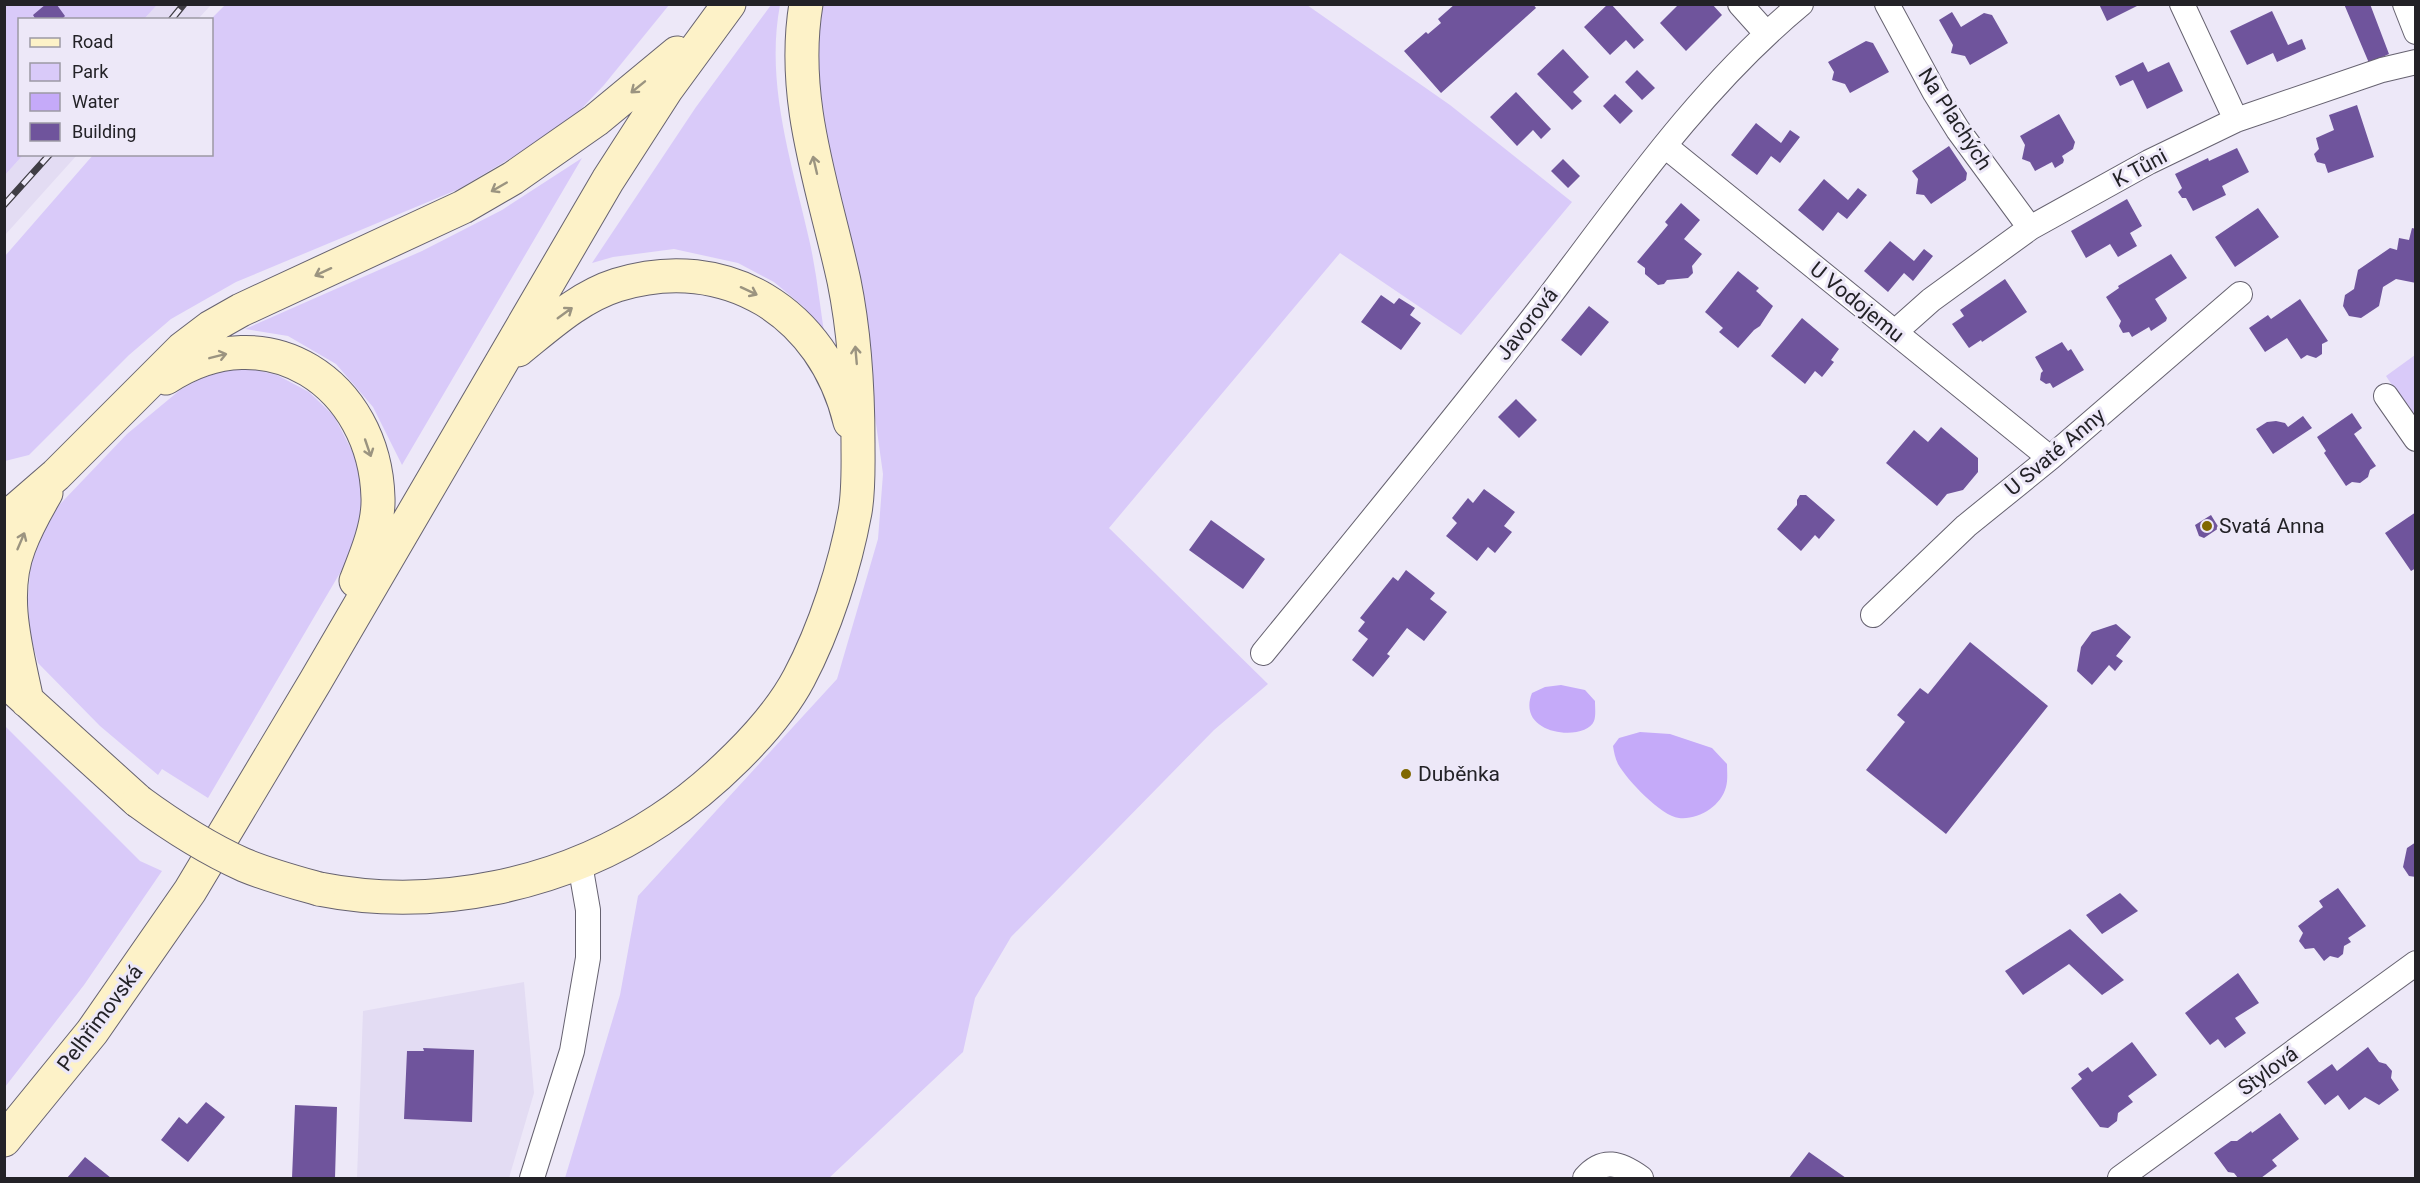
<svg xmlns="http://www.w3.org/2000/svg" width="2420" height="1183" viewBox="0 0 2420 1183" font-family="Roboto,sans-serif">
<rect width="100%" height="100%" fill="#ede8f8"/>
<path fill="#e3dcf3" d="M157,5V4L211,5L198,19H144Z
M23,155H77L5,235V175Z
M524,982L534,1093L509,1178H357L363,1011Z"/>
<path fill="#d9caf9" d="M5,5H157L144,19L20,20V154L23,155L5,175Z
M225,5H669L604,85L566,125L459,189L236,282L171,319L129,355L29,455L5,461V256L93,155L212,154L211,19Z
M771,5H780C765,84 792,163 809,239C817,273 820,309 826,344L804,307L774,282L738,263L674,249L613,257L592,263L696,107Z
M820,5H1307L1450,105L1572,202L1461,335L1340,253L1109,528L1268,684L1214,730L1011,937L975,998L963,1052L829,1178H565L620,995L638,896L837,679L878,539L883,474L854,266L815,77Z
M582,158L402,465L373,407L336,364L288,336L245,329L422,251L502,210Z
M2415,355V420L2386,376Z
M252,369L277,375L309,392L334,416L363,472L365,496L354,549L208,798L162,769L158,775L100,726L38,663L29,631L28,599L31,561L42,523L127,434L180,390L202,378L226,370Z
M5,726L140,861L162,871L84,985L5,1087Z"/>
<path fill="#c5aaf9" d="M1561,685L1585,690L1595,701C1595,707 1596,716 1594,721C1586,742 1515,736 1532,693L1545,687Z
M1640,732L1670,734L1712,748L1727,764C1727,771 1728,780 1726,787C1721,806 1699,820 1679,818C1661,816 1627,780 1618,764C1615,758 1614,752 1613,746L1619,738Z"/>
<path fill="#6f549c" d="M46,4L57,5L65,16L61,20H36L33,15Z
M1455,4H1533L1536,8L1441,93L1404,51L1426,32L1428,34L1441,23L1438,19Z
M1608,4H1611L1644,40L1634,49L1626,40L1610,55L1584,27Z
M1679,4H1712L1722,15L1686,51L1660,23Z
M2099,4H2141L2107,21Z
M2344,4H2370L2389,54L2369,63Z
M2272,11L2288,45L2302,39L2306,49L2277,62L2273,53L2247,65L2230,31Z
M1952,12L1961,27L1984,13L1992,15L2008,43L1970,65L1965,56L1951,53L1953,45L1939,20Z
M1866,41L1873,43L1889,72L1850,93L1845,84L1832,80L1834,72L1828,62Z
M1563,49L1589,77L1573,92L1582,101L1572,110L1537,74Z
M2143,62L2148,72L2169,62L2183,91L2147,109L2133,80L2120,86L2115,76Z
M1637,70L1655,88L1642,100L1625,82Z
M1516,92L1551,129L1541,139L1533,130L1517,146L1490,117Z
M1615,94L1633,111L1620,124L1603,106Z
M2357,105L2374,157L2328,173L2325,164L2317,162L2314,154L2319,149L2316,138L2334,130L2329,115Z
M2059,114L2075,142L2073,149L2062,156L2064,160L2063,163L2055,168L2052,162L2035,171L2030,162L2022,159L2025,145L2020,136Z
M1756,123L1781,143L1790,130L1800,137L1780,163L1771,156L1757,175L1731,155Z
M1949,146L1967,173L1966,180L1931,204L1924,195L1916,194L1918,179L1912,171Z
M2237,148L2249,172L2222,186L2226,195L2193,211L2186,198H2182L2178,192L2182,188L2175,174L2208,158L2209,161Z
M1563,159L1580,176L1568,188L1551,171Z
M1824,179L1848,200L1858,188L1867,195L1847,219L1838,212L1823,231L1798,210Z
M2127,199L2142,226L2130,233L2137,246L2118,257L2110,244L2086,258L2071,231Z
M1681,203L1700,220L1684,239L1702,254L1692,266L1693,273L1688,278L1667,280L1664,284L1658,285L1645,274V268L1637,262L1668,225L1665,222Z
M2258,208L2279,237L2235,267L2215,237Z
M2412,228L2416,229V283L2396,279L2383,287L2379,306L2361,318L2349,316L2343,306L2345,295L2354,289L2358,270L2390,248L2397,250L2399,238L2409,240Z
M1890,241L1914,261L1924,249L1933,256L1913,281L1904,273L1888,292L1864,271Z
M2171,254L2187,278L2155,299L2167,318L2166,321L2151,331L2149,327L2132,337L2129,332L2123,333L2119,326L2121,321L2106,297L2119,288L2118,286Z
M1738,271L1759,288L1756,291L1773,306L1760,326L1754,330L1738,348L1719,332L1723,328L1705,312Z
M2005,279L2027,312L1982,342L1981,340L1969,348L1952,324L1964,316L1960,310Z
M1381,295L1394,304L1399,298L1415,308L1410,315L1421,323L1401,350L1361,322Z
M2300,299L2328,341L2322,344V354L2316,358L2307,355L2301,359L2287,338L2265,352L2249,328L2268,315L2271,319Z
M1589,306L1609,322L1581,356L1561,340Z
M1802,318L1839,349L1831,360L1834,362L1822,377L1815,371L1805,384L1771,356Z
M2062,342L2068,351L2071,349L2084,370L2053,388L2050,383L2046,384L2040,380L2041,373L2043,371L2035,357Z
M1516,399L1537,420L1519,438L1498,417Z
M2352,413L2362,428L2354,434L2376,466L2370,470L2368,477L2360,483L2352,482L2346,486L2324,453L2326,451L2317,437Z
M2303,416L2312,428L2273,454L2256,429L2267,422L2276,421L2285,423L2288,427Z
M1941,427L1978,458V472L1963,490L1947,494L1937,506L1886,463L1914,430L1928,442Z
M1484,489L1515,512L1504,526L1512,532L1495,553L1488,547L1477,561L1446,536L1457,523L1452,518L1468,498L1473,503Z
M1800,495H1806L1835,520L1819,539L1815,535L1801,551L1777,529L1797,505V500Z
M2416,512V568L2411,571L2385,533Z
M2211,515L2219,528L2204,538L2199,536L2195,525Z
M1211,520L1265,559L1243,589L1189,550Z
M1406,570L1435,593L1430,599L1447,612L1424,641L1407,628L1387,654L1390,656L1373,677L1352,660L1368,639L1358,631L1365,622L1360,618L1393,577L1398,581Z
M2116,624L2131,637L2116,656L2123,661L2115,671L2109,665L2092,685L2077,671L2081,647L2092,632Z
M1970,642L2048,706L1946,834L1866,770L1905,722L1897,715L1920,688L1928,694Z
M2416,842V877L2409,876L2403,867L2407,848Z
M2338,888L2366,926L2348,938L2351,942L2344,946L2343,954L2338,958L2330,956L2324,961L2314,948L2305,949L2299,941L2303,933L2298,926L2323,907L2319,901Z
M2120,893L2138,911L2102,934L2086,915Z
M2070,929L2124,980L2102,995L2069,964L2023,995L2005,971Z
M2238,973L2259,1003L2235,1018L2246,1033L2225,1048L2218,1039L2210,1045L2185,1013Z
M2132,1042L2157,1075L2128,1096L2133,1102L2118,1113L2117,1121L2108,1128L2100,1127L2071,1088L2082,1079L2078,1074L2088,1067L2092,1072Z
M2368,1047L2379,1062L2386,1064L2392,1071L2391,1078L2399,1090L2379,1105L2365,1097L2349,1110L2338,1095L2325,1105L2307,1082L2332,1064L2337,1071Z
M423,1048L474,1050L472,1122L404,1119L407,1051H424Z
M206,1102L225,1117L188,1162L161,1140L179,1117L187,1124Z
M295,1105L337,1107L335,1178H292Z
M2280,1113L2299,1139L2272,1160L2277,1166L2261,1178H2238L2234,1173L2228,1172L2214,1153L2231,1141H2237L2251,1131L2252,1133Z
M1809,1152L1846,1178H1789Z
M85,1157L111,1178H67Z"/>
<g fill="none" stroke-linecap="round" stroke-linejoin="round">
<g stroke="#666270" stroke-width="26">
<path id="street" d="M1740,4L1766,33
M1887,4L1935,93L1958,130L2030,228
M2182,4L2236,120
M2405,4L2416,32
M1665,146L2050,458
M1895,332L1931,300L2030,228L2149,162L2236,120L2382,70L2416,62
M2386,396L2416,439
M1873,615L1966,526L2050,458L2240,294
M1263,653C1356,539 1449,426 1539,310C1620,204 1697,90 1801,4
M532,1178L572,1051L588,958V910L580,864
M1585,1178C1603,1157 1620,1163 1641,1178
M2120,1178L2416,963"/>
</g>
<g stroke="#666270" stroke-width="35">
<path id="secondary" d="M518,350C548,326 579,297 617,285C726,251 824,313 850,422
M166,378C267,311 375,384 378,498C379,525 366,556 356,581
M4,520L56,475L182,349L211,327L241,310L463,207L513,178L596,120L677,53
M11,686L138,801
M27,701C17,652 0,596 19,547C26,528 36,510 46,493
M319,889C435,912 562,885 660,820C708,789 772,729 799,678C825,629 845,566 855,512C859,490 858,466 858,443C858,388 855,335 844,281C824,189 790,100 806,4
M4,1140L92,1032L190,891L315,682L608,180L666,90L729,4"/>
</g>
<use href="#street" stroke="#fff" stroke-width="24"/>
<use href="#secondary" stroke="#fdf2c8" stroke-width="33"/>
<g stroke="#403e45" stroke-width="7">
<path id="rail" d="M171,20L184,4
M4,205L50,154"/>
</g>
<use href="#rail" stroke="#ede8f8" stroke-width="4.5" stroke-dasharray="14" stroke-linecap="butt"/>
<g stroke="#666270" stroke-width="35" stroke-linecap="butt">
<path id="secondary-bridge" d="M138,801C172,826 206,848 244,865C268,875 294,882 319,889"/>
</g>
<use href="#secondary-bridge" stroke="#fdf2c8" stroke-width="33"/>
</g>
<defs><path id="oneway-shaft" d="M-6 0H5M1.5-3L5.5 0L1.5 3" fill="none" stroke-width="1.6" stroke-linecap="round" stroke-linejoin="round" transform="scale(1.5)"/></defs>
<g stroke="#9b9480">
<use href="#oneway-shaft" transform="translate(638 87) rotate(141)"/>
<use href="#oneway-shaft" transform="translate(815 165) rotate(-103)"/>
<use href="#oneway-shaft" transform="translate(499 187) rotate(150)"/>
<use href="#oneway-shaft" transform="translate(323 272) rotate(155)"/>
<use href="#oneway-shaft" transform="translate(749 291) rotate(25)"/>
<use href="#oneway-shaft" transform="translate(565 313) rotate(-36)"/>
<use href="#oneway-shaft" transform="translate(856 355) rotate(-95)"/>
<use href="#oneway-shaft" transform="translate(218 356) rotate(-14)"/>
<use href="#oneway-shaft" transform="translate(368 448) rotate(71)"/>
<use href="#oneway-shaft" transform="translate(21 541) rotate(-67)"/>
</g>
<g fill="#806800" stroke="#ede8f8" stroke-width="2">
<circle cx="2207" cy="526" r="6"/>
<circle cx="1406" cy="774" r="6"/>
</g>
<g text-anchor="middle" stroke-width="6" stroke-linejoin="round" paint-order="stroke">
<g font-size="21" fill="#232227" stroke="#ede8f8">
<text transform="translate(1955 119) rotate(57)" y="7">Na Plachých</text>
<text transform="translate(2140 168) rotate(-28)" y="7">K Tůni</text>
<text transform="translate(1857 302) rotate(39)" y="7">U Vodojemu</text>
<text transform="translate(1527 324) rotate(-52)" y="7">Javorová</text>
<text transform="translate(2055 452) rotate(-40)" y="7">U Svaté Anny</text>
<text transform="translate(100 1018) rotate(-53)" y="7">Pelhřimovská</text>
<text transform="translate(2268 1071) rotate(-36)" y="7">Stylová</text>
</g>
<g font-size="21" fill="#232227" stroke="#ede8f8" text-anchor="start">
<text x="2219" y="533">Svatá Anna</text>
<text x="1418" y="781">Duběnka</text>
</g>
</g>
<rect width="2420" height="1183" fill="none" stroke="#232227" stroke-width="12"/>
<rect x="18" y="18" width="195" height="138" fill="#ede8f8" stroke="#9c99a4" stroke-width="1.5"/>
<rect x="30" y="38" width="30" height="9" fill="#fdf2c8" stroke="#9c99a4" stroke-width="1.5"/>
<text x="72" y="48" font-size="18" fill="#232227">Road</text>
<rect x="30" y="63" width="30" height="18" fill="#d9caf9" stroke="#9c99a4" stroke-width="1.5"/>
<text x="72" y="78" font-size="18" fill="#232227">Park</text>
<rect x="30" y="93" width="30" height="18" fill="#c5aaf9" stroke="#9c99a4" stroke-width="1.5"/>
<text x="72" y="108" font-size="18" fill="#232227">Water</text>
<rect x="30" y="123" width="30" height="18" fill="#6f549c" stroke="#9c99a4" stroke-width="1.5"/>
<text x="72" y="138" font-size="18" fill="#232227">Building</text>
</svg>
